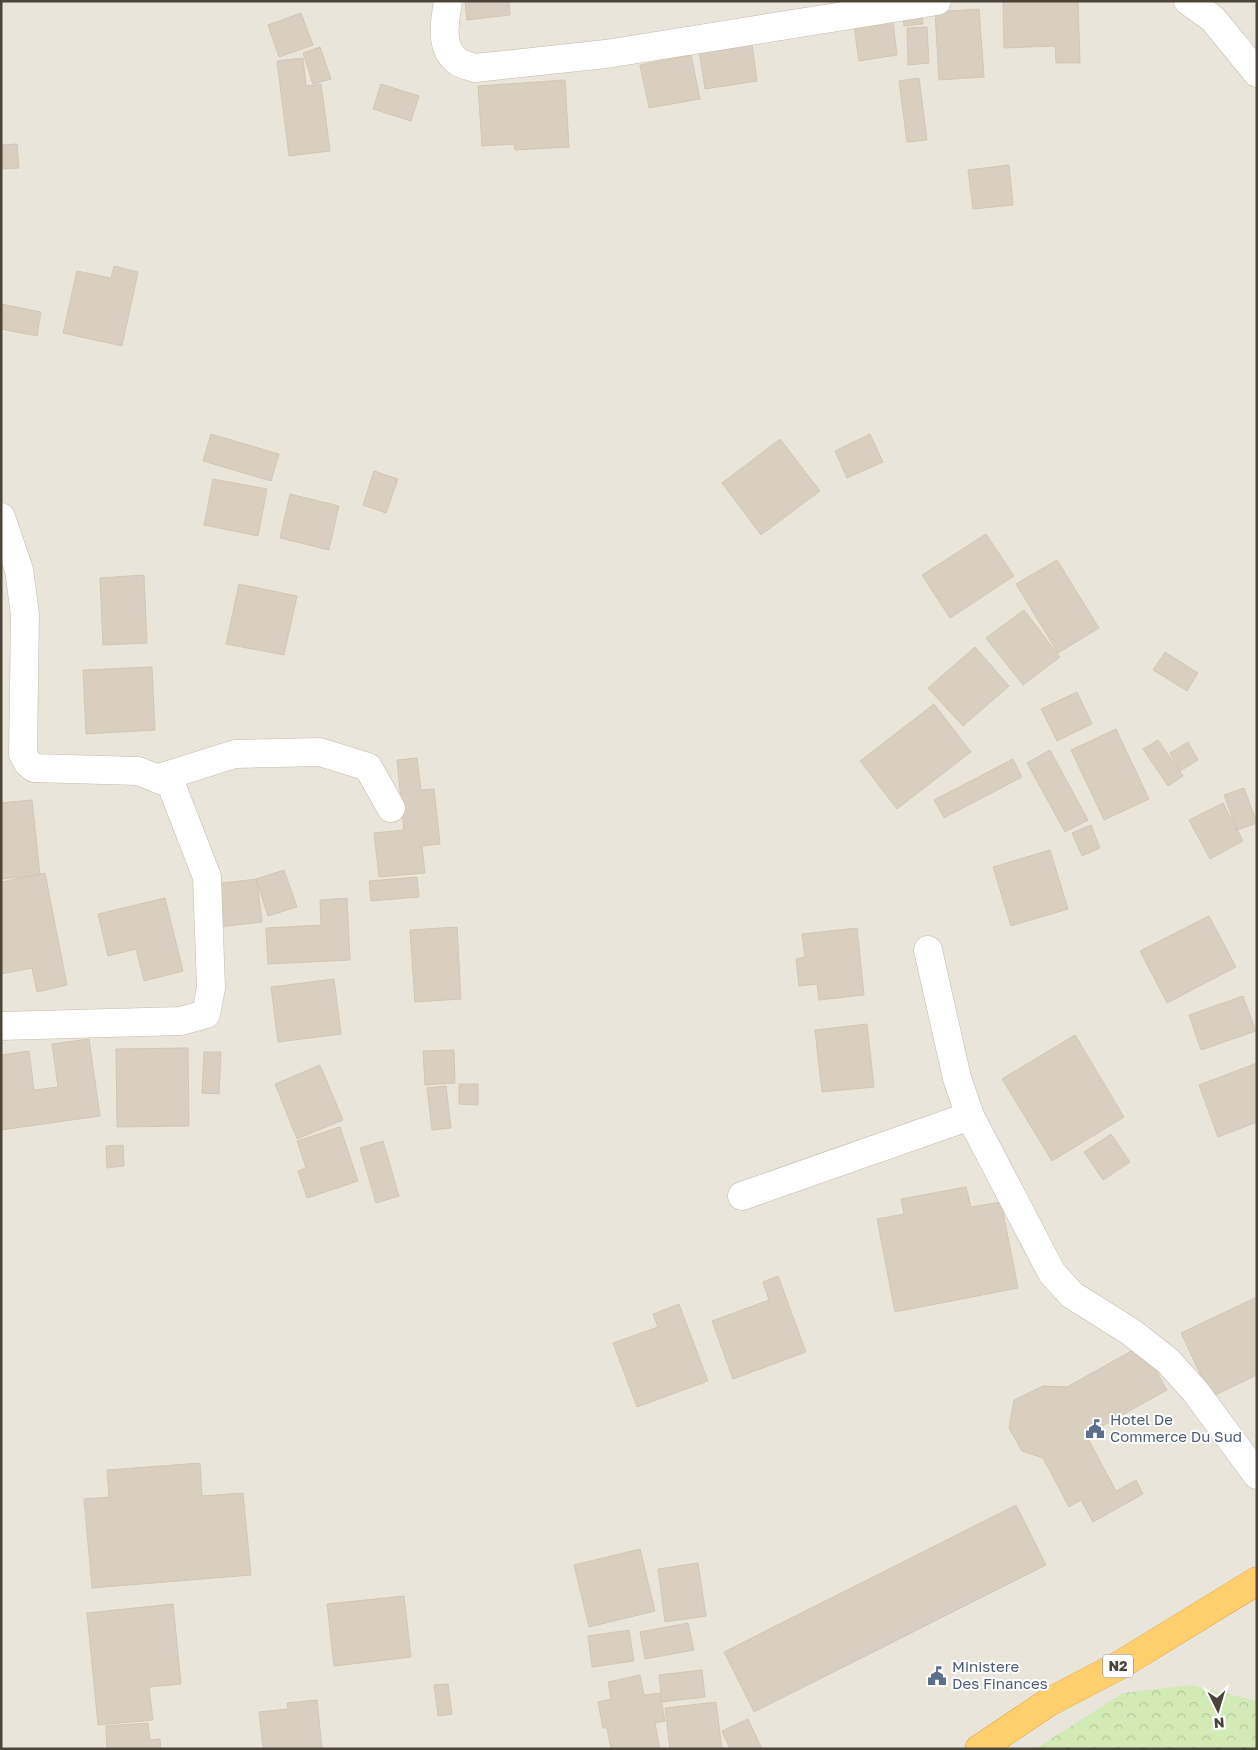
<svg xmlns="http://www.w3.org/2000/svg" width="1258" height="1750" viewBox="0 0 1258 1750" font-family="'Golos Text',sans-serif">
<defs>
<pattern id="park-crowns" width="20" height="18" patternUnits="userSpaceOnUse" patternTransform="scale(1.25)"><rect width="20" height="18" fill="#d2eab5"/><path d="M2 6a3 3 0 1 1 6 0M12 15a3 3 0 1 1 6 0" fill="none" stroke="#b6ca9c"/></pattern>
</defs>
<rect width="100%" height="100%" fill="#f6f3ec"/>
<path fill="#eae5da" d="M1,1H1257V1749H1Z"/>
<path fill="url(#park-crowns)" d="M1191,1685L1257,1701V1749H1035L1123,1693Z"/>
<path fill="#d8cfc1" stroke="#d3c7b4" d="M465,1H509L510,15L467,20Z
M1003,1H1078L1080,63H1056L1055,46L1004,48Z
M921,7L923,24L904,26L902,9Z
M979,9L984,77L939,80L935,12Z
M301,13L313,45L279,57L268,25Z
M892,14L897,55L859,61L853,20Z
M927,27L929,63L908,65L907,28Z
M751,37L757,81L705,89L698,44Z
M320,47L331,79L313,84L303,53Z
M691,55L700,99L649,108L640,65Z
M303,58L306,86L321,84L330,151L289,156L277,61Z
M919,78L927,140L907,142L899,81Z
M565,80L569,147L515,150L514,144L482,146L478,86Z
M381,84L419,96L411,121L373,109Z
M17,144L19,168L1,169V145Z
M1009,165L1013,205L973,209L968,170Z
M114,266L138,272L122,346L63,333L77,271L111,278Z
M1,304L41,312L37,336L1,329Z
M211,434L279,454L271,481L203,461Z
M870,434L883,462L847,478L835,451Z
M780,439L820,491L761,535L722,483Z
M374,471L398,479L386,513L363,505Z
M213,479L267,489L258,536L204,525Z
M290,494L339,506L329,550L280,538Z
M986,534L1014,576L950,618L922,575Z
M1057,560L1099,628L1058,653L1016,584Z
M144,575L147,643L103,645L100,578Z
M239,584L297,596L284,655L226,644Z
M1024,610L1060,657L1023,685L986,638Z
M975,647L1009,686L963,726L928,688Z
M1165,652L1198,673L1187,691L1153,670Z
M152,667L155,730L86,734L83,670Z
M1077,692L1092,724L1057,741L1041,709Z
M934,704L971,752L897,809L860,761Z
M1116,729L1149,799L1104,820L1071,750Z
M1158,740L1183,776L1168,786L1143,749Z
M1188,742L1198,760L1180,771L1170,753Z
M1050,750L1088,820L1065,832L1027,763Z
M417,758L421,790L434,789L440,844L422,846L425,873L379,877L374,833L404,830L397,760Z
M1013,759L1022,777L944,818L934,800Z
M1244,788L1257,823L1237,830L1224,795Z
M32,800L40,875L1,879V803Z
M1223,803L1243,841L1210,859L1189,820Z
M1091,825L1100,848L1082,856L1072,833Z
M1050,850L1068,909L1011,926L993,867Z
M284,870L297,907L268,916L256,879Z
M45,873L67,985L37,992L32,968L1,974V882Z
M417,877L419,897L371,901L369,881Z
M257,879L262,922L219,927L214,884Z
M165,898L183,971L144,981L136,949L108,956L98,914Z
M347,898L350,960L268,964L266,928L321,925L320,900Z
M1209,916L1236,967L1167,1003L1140,951Z
M457,927L461,999L415,1002L410,930Z
M857,928L864,995L819,1000L817,984L799,986L796,959L805,957L802,934Z
M334,979L341,1034L278,1042L271,987Z
M1243,996L1256,1031L1201,1050L1189,1015Z
M867,1024L874,1087L822,1092L815,1030Z
M1075,1035L1124,1117L1052,1161L1002,1079Z
M89,1039L100,1116L1,1130V1055L29,1051L34,1090L58,1087L52,1044Z
M188,1048L189,1126L117,1127L116,1049Z
M454,1050L455,1083L425,1085L423,1051Z
M204,1052H221L219,1094L202,1093Z
M1257,1063V1122L1218,1137L1199,1085Z
M320,1065L343,1120L297,1139L275,1084Z
M459,1084H478V1105L459,1104Z
M446,1086L451,1128L432,1130L427,1088Z
M340,1127L358,1181L307,1198L298,1171L306,1168L297,1141Z
M1111,1134L1130,1162L1103,1180L1084,1152Z
M383,1141L399,1196L376,1203L360,1148Z
M123,1145L124,1166L107,1168L106,1146Z
M966,1187L971,1207L1001,1202L1018,1288L895,1312L877,1219L904,1214L901,1199Z
M778,1276L806,1352L733,1379L712,1321L769,1300L763,1282Z
M1257,1297V1375L1211,1397L1181,1333Z
M679,1304L708,1381L637,1407L613,1343L658,1327L653,1314Z
M1142,1345L1167,1390L1086,1435L1116,1491L1136,1480L1143,1494L1093,1522L1081,1500L1069,1507L1043,1458L1022,1451L1009,1428L1014,1400L1043,1386L1067,1387Z
M200,1463L202,1496L243,1493L251,1575L92,1588L84,1499L109,1497L107,1470Z
M1016,1505L1046,1565L754,1712L724,1652Z
M640,1549L655,1611L589,1627L574,1565Z
M698,1563L706,1616L665,1622L658,1569Z
M404,1596L411,1657L334,1666L327,1604Z
M173,1604L181,1684L149,1687L153,1720L98,1725L87,1613Z
M688,1623L694,1650L645,1659L640,1632Z
M629,1630L634,1661L592,1667L588,1636Z
M702,1670L705,1697L662,1702L659,1675Z
M640,1675L644,1695L660,1693L665,1721L655,1723L660,1749H611L607,1728H603L598,1702L611,1699L608,1682Z
M448,1684L452,1714L438,1716L434,1685Z
M317,1700L322,1749H263L259,1712L288,1709L287,1703Z
M716,1702L722,1749H670L665,1708Z
M748,1719L762,1749H730L722,1731Z
M148,1723L150,1740L160,1739L161,1749H107L106,1726Z"/>
<g fill="none" stroke-linecap="round" stroke-linejoin="round">
<g stroke="#c2bbae" stroke-width="29">
<path id="minor" d="M448,1C445,21 439,47 457,61C461,65 470,66 475,68L606,54L937,1
M1188,1L1213,19L1257,73
M1,517L19,570L25,614L23,754L28,763L34,768L138,771L171,784L207,877L211,988L206,1014L181,1021L1,1026
M159,778L235,754L320,752L368,767L391,808
M928,950L957,1078L970,1116L1052,1273L1072,1295L1131,1332L1168,1361L1195,1391L1257,1475
M742,1196L970,1116"/>
</g>
<g stroke="#e0a43c" stroke-width="29">
<path id="highway" d="M979,1749L1049,1702L1120,1665L1257,1581"/>
</g>
<use href="#minor" stroke="#fff" stroke-width="28"/>
<use href="#highway" stroke="#ffcf6e" stroke-width="28"/>
</g>
<defs>
<g id="civic-bare" transform="scale(1.5)"><path d="M-.6-6.5H3V-4.5H.6V-3L4-1V1h2V6H-6V1h2V-1L-.6-3ZM-1.2 2.5V6h2.4V2.5Z" fill="#5c6f8a" stroke="#fff" stroke-width="2.5" paint-order="stroke"/></g>
</defs>
<g fill-rule="evenodd">
<use href="#civic-bare" x="1095" y="1429"/>
<use href="#civic-bare" x="937" y="1676"/>
</g>
<g text-anchor="middle" stroke-width="4" stroke-linejoin="round" paint-order="stroke">
<rect fill="#fff" stroke="#817c74" stroke-width="1" x="1103" y="1654.5" width="30" height="23" rx="4"/>
<g font-size="14" font-weight="bold" fill="#4b4439">
<text x="1118" y="1671">N2</text>
</g>
<g font-size="15" fill="#4e5e75" stroke="#fff" text-anchor="start">
<text x="1110" y="1425">Hotel De<tspan x="1110" dy="17">Commerce Du Sud</tspan></text>
<text x="952" y="1672">Ministere<tspan x="952" dy="17">Des Finances</tspan></text>
</g>
</g>
<rect width="1258" height="1750" fill="none" stroke="#4b4439" stroke-width="5"/>
<g transform="translate(1218 1710) rotate(175)" stroke="#ffffff" stroke-width="4" paint-order="stroke">
<path d="M0-4L9 19L0 12L-9 19Z" fill="#4b4439"/>
<text y="-8" font-size="14" font-weight="bold" text-anchor="middle" fill="#4b4439">N</text>
</g>
</svg>
